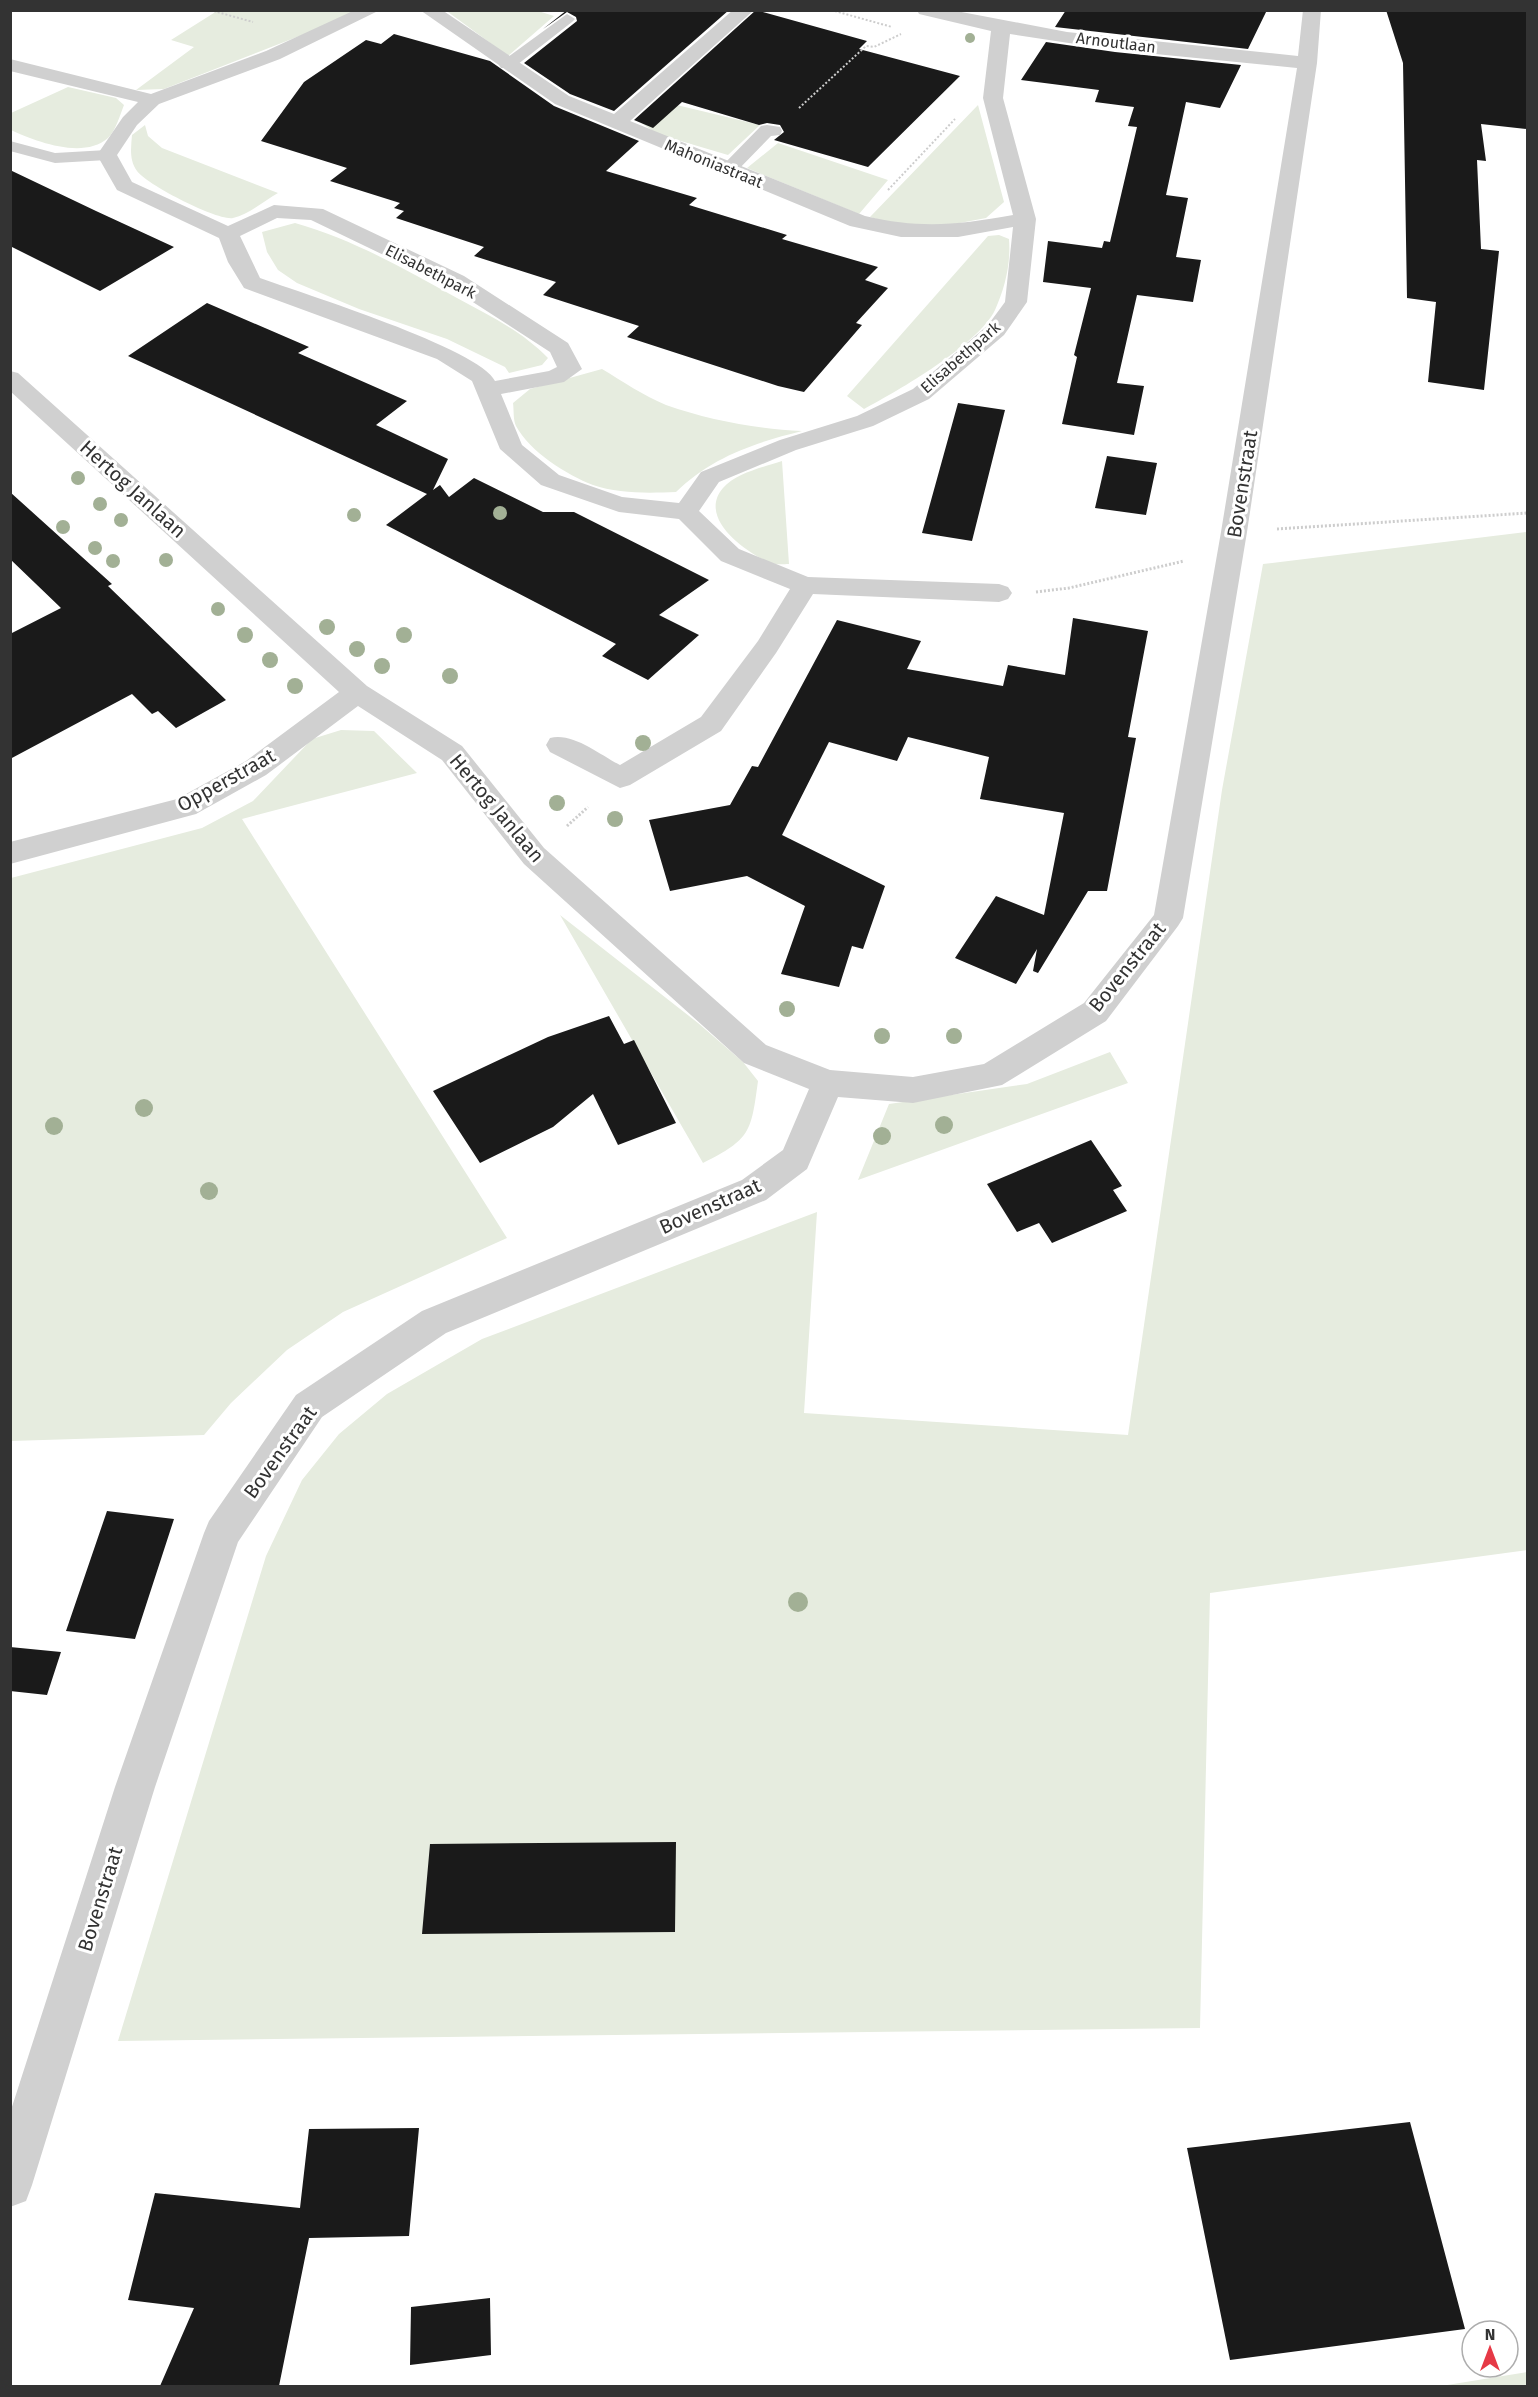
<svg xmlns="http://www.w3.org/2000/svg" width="1538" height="2397" viewBox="0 0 1538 2397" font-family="'Fira Sans',sans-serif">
<rect width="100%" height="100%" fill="#fff"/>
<path fill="#e6ecdf" d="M451,10H535L554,16L508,56L448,12Z
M217,11H356L338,21L164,89L136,90L194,47L171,40Z
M68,87L116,98L124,105C120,115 116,130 108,138C83,160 35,141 11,130V113Z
M660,101L760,125L728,155L657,134L640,122Z
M978,105L1004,202L986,218L944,226L905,227L870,217Z
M145,125L148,136L162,148L278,193C264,201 249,214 233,218C217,221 146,184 137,171C129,160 131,147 132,135Z
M778,143L888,180L859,214L747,168Z
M295,223C352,239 405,269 457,298C491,317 521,330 548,358L542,365L509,373L505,367L447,339L359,309L297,283L278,270L267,252L262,232Z
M999,235L1009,239C1011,263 1005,288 995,310C979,344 898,391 864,409L847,396L988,236Z
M602,369C622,381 644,396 666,405C709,420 756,429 802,431C754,443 712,457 676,492C650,493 618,494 593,485C567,475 530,452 516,426C513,420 514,410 513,403L530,389Z
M782,461L789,564C784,564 776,565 771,563C746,553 697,518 723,488C736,473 764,467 782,461Z
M1527,532V1550L1210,1593L1200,2028L118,2041L266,1556L302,1480L339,1434L387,1394L482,1339L817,1212L804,1413L1128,1435L1222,790L1263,564Z
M341,730L374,731L417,773L242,819L507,1238L343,1312L287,1350L231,1403L204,1435L11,1441V878L202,828L253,801L312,739Z
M560,915L698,1023L743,1062L758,1081C751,1132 751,1139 703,1163Z
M1110,1052L1128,1083L858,1180L889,1104L1027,1084Z
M1527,2372V2386H1441Z"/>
<path fill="#1a1a1a" d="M567,10H729L614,111L570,94L524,63L577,21L576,17L567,12L543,29Z
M756,10L867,41L859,49L960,76L868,167L774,140L784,132L780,125L767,123L759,125L682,102L653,128L634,120Z
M1066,10H1267L1248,49L1055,27Z
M1386,10H1527V129L1481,124L1486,161L1477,160L1481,249L1499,251L1484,390L1428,382L1436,302L1407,298L1403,63Z
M394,34L490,61L554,106L639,141L606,171L697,198L689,205L787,235L782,239L878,267L865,280L888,288L856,323L862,325L804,392L778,386L627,337L639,326L543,295L556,282L474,256L484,247L396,218L404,211L394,208L400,203L330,181L347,168L261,141L304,82L366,40L381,44Z
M1046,42L1115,52L1241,65L1220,108L1186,102L1166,195L1188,198L1176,257L1201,260L1193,302L1137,295L1117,383L1144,386L1134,435L1062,424L1077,357L1074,355L1091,288L1043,282L1048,241L1102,248L1104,241L1110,242L1137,127L1128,126L1134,107L1095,102L1099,90L1021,80Z
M10,170L96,211L174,247L100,291L10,246Z
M207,303L309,347L298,353L407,401L376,425L448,459L433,490L440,485L449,497L474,478L543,512H574L709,580L659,615L699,635L648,680L602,656L616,644L386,525L427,494L128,356Z
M958,403L1005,410L972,541L922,533Z
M1107,456L1157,463L1146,515L1095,508Z
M10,492L112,584L108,586L226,700L176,728L158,711L152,714L132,694L10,759V634L61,608L10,559Z
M1073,618L1148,631L1128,737L1136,738L1107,891H1088L1038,973L1033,971L1037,949L1016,984L955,958L996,896L1044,915L1064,813L980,799L989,757L908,737L897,761L829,742L782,835L885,886L863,949L852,946L839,987L781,974L805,906L747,876L670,891L649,820L730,805L752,766L758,767L837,620L921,641L907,669L1003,686L1008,665L1065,675Z
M609,1016L624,1044L634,1040L676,1123L618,1145L593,1094L553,1127L480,1163L433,1091L548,1037Z
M1091,1140L1122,1186L1113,1190L1127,1211L1052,1243L1039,1223L1017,1232L987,1184Z
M107,1511L174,1519L135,1639L66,1631Z
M10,1647L61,1652L47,1695L10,1691Z
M676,1842L675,1932L422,1934L430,1844Z
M1410,2122L1465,2329L1230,2360L1187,2148Z
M419,2128L409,2236L309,2238L279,2386H160L194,2308L128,2300L155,2193L300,2208L309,2129Z
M490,2298L491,2355L410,2365L411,2307Z"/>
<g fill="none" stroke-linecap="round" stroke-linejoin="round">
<path stroke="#cdcdcd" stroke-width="2" stroke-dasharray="2 2" stroke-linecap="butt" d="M210,10L253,22
M831,10L892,27
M799,108L866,46L874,47L901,34
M888,190L955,119"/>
<path stroke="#cdcdcd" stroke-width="3" stroke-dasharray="2 2" stroke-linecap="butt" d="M1277,529L1528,513
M1036,592L1069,588L1184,561
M567,826L588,807"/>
<path fill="#d0d0d0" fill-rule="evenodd" d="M567,14L575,19L572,22L513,68H501L499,65L501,62Z
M767,125L780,127L782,131L780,135L771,136L734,174H722L720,170L722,166L761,126Z
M10,141L55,153L107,150L115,155L107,160L55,163L10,151Z"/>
<path fill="#d0d0d0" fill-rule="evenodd" d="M355,10H380L280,59L159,104L137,125L117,155L132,182L228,226L274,205L323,209L464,276L568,343L582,369L564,382L501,394L522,445L559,475L622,497L679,503L701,472L780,440L857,416L913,389L988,325L1005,302L1013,227L958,237H901L850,226L555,104L420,10H442L569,96L614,114L733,10H754L630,121L865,216C921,229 957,225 1013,215L983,98L991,31L919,14L917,10H951L1067,32L1298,56L1303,10H1321L1317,63L1247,532L1183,918L1178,926L1106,1021L1002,1085L913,1103L838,1097L807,1169L766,1200L446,1333L322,1417L238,1542L155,1787L32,2185L26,2201L10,2207V2113L115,1787L204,1533L209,1521L296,1395L422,1311L742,1180L783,1150L809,1089L744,1063L524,864L442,760L358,706L266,775L196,814L10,864V842L177,799L246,761L339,692L10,391V371L18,373L367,686L462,746L544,848L766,1045L830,1070L913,1077L984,1064L1084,1003L1154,915L1221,532L1297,68L1115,50L1010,34L1003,98L1036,219L1027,302L1004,335L929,399L873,426L796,450L719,482L699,511L739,549L808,577L999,584L1008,587L1012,593L1008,599L999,602L813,594L776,653L721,731L630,785L620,788L550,752L546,745L550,738C573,732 600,755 620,765L701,717L758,641L790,589L721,561L679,519L619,512L541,485L500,449L472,381L437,359L244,288L228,262L219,238L117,190L97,155L123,117L138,102L10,71V59L151,94L266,51ZM277,218L311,220L448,286L550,352L557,367L549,371L495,381C481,349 301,293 260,278L240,236Z"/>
</g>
<g fill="#a2b095">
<circle cx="970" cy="38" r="5"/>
<circle cx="78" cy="478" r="7"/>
<circle cx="100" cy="504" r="7"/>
<circle cx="500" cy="513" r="7"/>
<circle cx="354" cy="515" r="7"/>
<circle cx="121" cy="520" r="7"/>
<circle cx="63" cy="527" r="7"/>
<circle cx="95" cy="548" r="7"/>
<circle cx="166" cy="560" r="7"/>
<circle cx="113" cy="561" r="7"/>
<circle cx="218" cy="609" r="7"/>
<circle cx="327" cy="627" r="8"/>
<circle cx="245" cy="635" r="8"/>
<circle cx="404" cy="635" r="8"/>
<circle cx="357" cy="649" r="8"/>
<circle cx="270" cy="660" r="8"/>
<circle cx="382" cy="666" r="8"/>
<circle cx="450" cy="676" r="8"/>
<circle cx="295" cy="686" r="8"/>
<circle cx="643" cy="743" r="8"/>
<circle cx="557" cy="803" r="8"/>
<circle cx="615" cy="819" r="8"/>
<circle cx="787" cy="1009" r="8"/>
<circle cx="882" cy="1036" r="8"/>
<circle cx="954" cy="1036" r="8"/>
<circle cx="144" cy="1108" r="9"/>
<circle cx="944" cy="1125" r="9"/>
<circle cx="54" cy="1126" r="9"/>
<circle cx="882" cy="1136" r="9"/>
<circle cx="209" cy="1191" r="9"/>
<circle cx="798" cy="1602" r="10"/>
</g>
<g text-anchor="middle" stroke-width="6" stroke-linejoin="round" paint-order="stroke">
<g font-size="16" fill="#333" stroke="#fff">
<text transform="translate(1116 42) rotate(7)" y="6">Arnoutlaan</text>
<text transform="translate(714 163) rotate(22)" y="6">Mahoniastraat</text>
<text transform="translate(431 271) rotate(27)" y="6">Elisabethpark</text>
<text transform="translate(960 357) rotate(-41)" y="6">Elisabethpark</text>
</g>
<g font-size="20" fill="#333" stroke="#fff">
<text transform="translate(1242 484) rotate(-81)" y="7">Bovenstraat</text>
<text transform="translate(133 489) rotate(42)" y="7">Hertog Janlaan</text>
<text transform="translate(226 780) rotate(-29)" y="7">Opperstraat</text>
<text transform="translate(497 808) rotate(50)" y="7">Hertog Janlaan</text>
<text transform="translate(1127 967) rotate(-51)" y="7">Bovenstraat</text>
<text transform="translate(710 1206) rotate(-24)" y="7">Bovenstraat</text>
<text transform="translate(280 1452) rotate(-54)" y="7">Bovenstraat</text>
<text transform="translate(100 1899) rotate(-73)" y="7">Bovenstraat</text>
</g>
</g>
<rect width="1538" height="2397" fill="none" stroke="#333333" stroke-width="24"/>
<g transform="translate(1490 2349)"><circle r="28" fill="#ffffff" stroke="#adadad" stroke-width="1.5"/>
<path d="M0-4.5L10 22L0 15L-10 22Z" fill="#e63946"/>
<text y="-9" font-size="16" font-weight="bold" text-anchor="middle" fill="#333333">N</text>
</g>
</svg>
